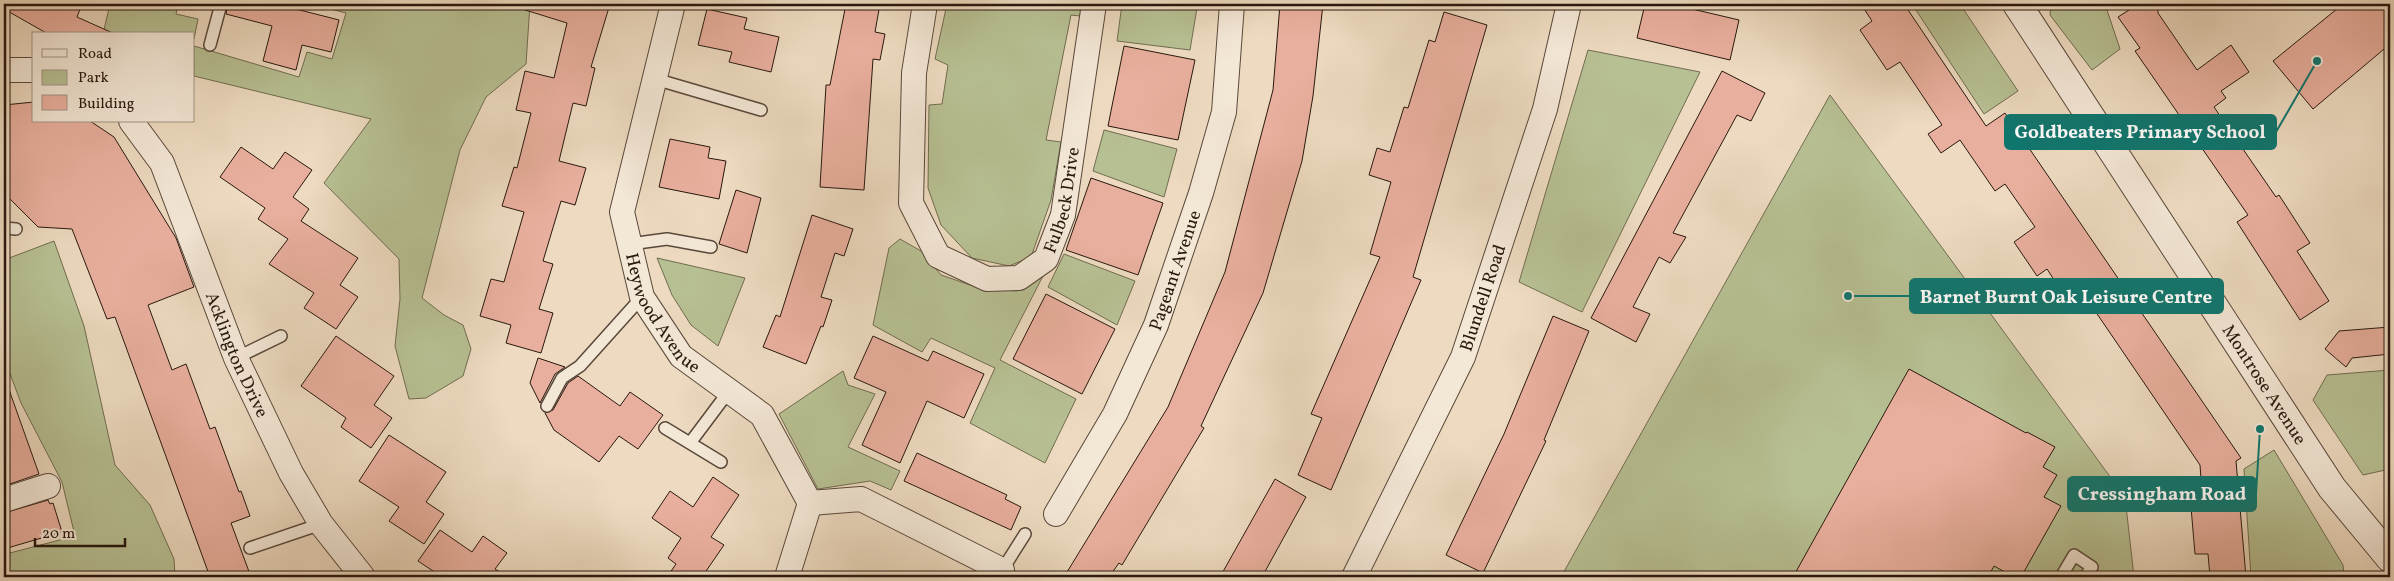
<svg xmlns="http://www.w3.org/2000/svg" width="2394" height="581" viewBox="0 0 2394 581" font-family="Vollkorn,serif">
<rect width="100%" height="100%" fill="#eddac0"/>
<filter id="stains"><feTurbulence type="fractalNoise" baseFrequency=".004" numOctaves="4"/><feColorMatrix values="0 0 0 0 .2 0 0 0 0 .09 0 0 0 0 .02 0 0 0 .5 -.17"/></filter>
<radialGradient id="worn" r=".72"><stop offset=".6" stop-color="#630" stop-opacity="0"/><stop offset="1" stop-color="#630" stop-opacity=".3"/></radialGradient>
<path fill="#b7c093" stroke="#706c50" d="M110,4H178L176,14L198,19L194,39V34H103Z
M312,4H530L526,64L486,97L460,150L422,298L444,315L463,325L471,349L463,376L426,398L409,399L395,346L400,299L399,259L324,183L371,119L194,76V46L299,77L307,52L332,59L346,13Z
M947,4H1082L1080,16L1071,15L1046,140L1061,142L1051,200L1031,257L1009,266L972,258L941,225L928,188L929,105L942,104L948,65L935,59Z
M1122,4L1197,8L1190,50L1117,41Z
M1912,4H1960L2018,91L1984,114Z
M2051,4H2105L2120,49L2092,70L2050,15Z
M1588,50L1700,72L1582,312L1519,282Z
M1830,95L2125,497L2134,577H1561Z
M1104,130L1177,149L1164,197L1093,171Z
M900,239L921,251L941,275L979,288L1017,291L1045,272L1000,360L1076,399L1045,463L970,423L995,368L931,338L922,352L873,325L889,248Z
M54,241L84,326L115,465L150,505L174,559L175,577H4V557L6,554L75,536L62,482L21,403L4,358V260Z
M1064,254L1135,281L1117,325L1048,287Z
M657,258L745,278L718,346L691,325L672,295Z
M2390,370V469L2363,475L2313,400L2327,375Z
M843,371L848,385L875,394L848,447L900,471L891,490L870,481L818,489L779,414Z
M2274,450L2343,565L2344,577H2251L2244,469Z"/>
<path fill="#e9af9e" stroke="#28180e" d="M4,4H82L77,17L115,34H48L4,9Z
M228,4H293L292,8L339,20L331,52L302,45L296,70L263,61L272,26L226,14Z
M523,4H610L591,67L595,68L586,106L573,103L559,161L586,168L575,205L561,201L543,261L553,264L539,309L553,313L541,353L506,343L511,325L480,316L491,279L504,282L524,212L502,206L514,167L517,168L531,113L516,110L525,71L554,78L567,23L522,9Z
M846,4H880L875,32L885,34L880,60L873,59L864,190L820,187L826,85H830Z
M1280,4H1323L1313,96L1302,161L1263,293L1201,426L1204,428L1122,565L1119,563L1109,577H1064L1168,407L1225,272L1273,90Z
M1645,4H1671L1739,20L1730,60L1637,38Z
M1861,4H1904L1986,126L2005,113L2241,458L2236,461L2246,577H2210L2208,554H2195L2191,507L2203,506L2200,465L2074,280L2060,289L2047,269L2037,276L2014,242L2035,227L2005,184L1995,191L1960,140L1941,153L1928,134L1942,125L1900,62L1887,70L1860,30L1872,21Z
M2129,4H2158V13L2197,70L2231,45L2249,72L2221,91L2226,98L2214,107L2276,197L2279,195L2310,243L2297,251L2329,301L2300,320L2237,222L2248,215L2135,51L2140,48L2118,17L2129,10Z
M2343,4H2390V44L2313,109L2273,61Z
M707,9L747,18L744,29L779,37L771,72L729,62L732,52L698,45Z
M1444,12L1487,25L1413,277L1421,280L1331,490L1298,475L1322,418L1311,414L1380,257L1370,254L1391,182L1369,175L1377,148L1390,152L1404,107L1408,108L1429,40L1435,42Z
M1124,46L1195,60L1178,140L1108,126Z
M1722,71L1765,93L1751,121L1737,115L1673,233L1686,237L1670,263L1659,257L1633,307L1650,314L1636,342L1591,318Z
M34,102V121H90L114,137L176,238L194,287L148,305L172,370L186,364L210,429L215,427L239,492L241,491L250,516L231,523L251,577H210L115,317L107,319L72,229L38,227L4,193V105Z
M670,139L710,147L708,158L726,161L719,199L659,187Z
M241,147L273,169L285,152L312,170L293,197L309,209L301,221L358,258L340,285L358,297L336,329L304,308L314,293L269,264L288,239L258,219L265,208L220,177Z
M1091,178L1163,203L1138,275L1066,250Z
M736,190L761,198L747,253L719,244Z
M812,215L853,229L844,256L835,253L821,297L832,300L823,327L821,326L806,364L763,347L776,315L780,317Z
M1046,294L1115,329L1082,394L1013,359Z
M1553,316L1589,331L1544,440L1546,441L1483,573L1446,555L1504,434Z
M2390,327V354L2352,358L2346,367L2325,349L2339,331Z
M336,336L394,376L374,405L392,418L371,448L341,427L346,418L301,386Z
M873,336L928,361L933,351L984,374L964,418L927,401L900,463L862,445L886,392L854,378Z
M538,358L565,367L555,374L540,403L530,383Z
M1909,369L2026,433L2027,432L2055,447L2043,467L2057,475L2044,497L2061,506L2021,577H2014L1994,566L1988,577H1793Z
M578,376L620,406L630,392L663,415L638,449L619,436L599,462L554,430L545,413L553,410L568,383Z
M7,384L39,474L4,486V385Z
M389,435L446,472L426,502L444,514L424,544L389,521L399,507L359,481Z
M917,453L1007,495L1005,499L1021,507L1011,530L904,481Z
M713,477L739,495L711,537L724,545L702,577H667L676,564L668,558L681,538L652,518L670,491L693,507Z
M1275,479L1306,497L1262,577H1220Z
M48,500L50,504L53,503L62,532L4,549V513Z
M440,530L472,552L483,536L507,553L495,569L508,577H442L418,561Z"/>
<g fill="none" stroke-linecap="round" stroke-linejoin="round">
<g stroke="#59483a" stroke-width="14">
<path id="service" d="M210,45L221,4
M655,79L761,110
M4,228L16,229
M630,244L667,239L711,247
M236,358L281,336
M547,406L562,378L580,366L642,297
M665,428L721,462
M690,443L729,391
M250,548L321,524
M1001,572L1025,534
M2061,577L2074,555L2092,567L2085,577"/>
</g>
<g stroke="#59483a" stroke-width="26">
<g id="minor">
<path id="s1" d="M673,4L622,212L642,297L681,356L762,415L810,503L787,577"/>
<path id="s2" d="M925,4L914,73L911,203L938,256L987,279L1019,278L1046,259L1063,215L1094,4"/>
<path d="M4,70H34"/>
<path id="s3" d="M131,121L162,163L236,358L291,473L321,524L363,577"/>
<path d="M4,500L48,486"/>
<path d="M810,503L861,499L1002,570"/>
<path id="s4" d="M1056,514L1115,414L1156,325L1201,193L1224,112L1232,4"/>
<path id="s5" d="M1354,577L1463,357L1545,109L1569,4"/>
</g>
</g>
<g stroke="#59483a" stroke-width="30">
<g id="tertiary">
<path id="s6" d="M2017,4L2332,488L2390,558"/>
</g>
</g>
<use href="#service" stroke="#f3e7d6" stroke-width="11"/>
<use href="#minor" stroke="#f3e7d6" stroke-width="24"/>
<use href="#tertiary" stroke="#f3e7d6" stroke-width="28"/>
</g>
<g text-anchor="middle" stroke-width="4" stroke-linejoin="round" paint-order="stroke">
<g font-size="18" fill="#28180e" stroke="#f3e7d6">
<text dy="6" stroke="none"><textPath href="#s2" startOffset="440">Fulbeck Drive</textPath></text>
<text dy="6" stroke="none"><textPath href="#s4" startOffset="272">Pageant Avenue</textPath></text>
<text dy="6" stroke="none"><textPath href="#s5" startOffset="308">Blundell Road</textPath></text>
<text dy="6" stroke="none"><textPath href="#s1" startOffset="325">Heywood Avenue</textPath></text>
<text dy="6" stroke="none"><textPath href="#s3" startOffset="258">Acklington Drive</textPath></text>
<text dy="6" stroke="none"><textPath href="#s6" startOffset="454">Montrose Avenue</textPath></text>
</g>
</g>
<path fill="none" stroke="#0f766e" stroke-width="2" d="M2317 61L2276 132M1848 296L1910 296M2260 429L2256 494"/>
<g fill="#0f766e" stroke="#f3e7d6" stroke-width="2">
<circle cx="2317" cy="61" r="5"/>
<circle cx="1848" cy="296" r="5"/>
<circle cx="2260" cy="429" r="5"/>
</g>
<g fill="#0f766e" stroke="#0f766e" stroke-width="2">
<rect x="2005" y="115" width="271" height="34" rx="5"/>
<rect x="1910" y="279" width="313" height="34" rx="5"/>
<rect x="2068" y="477" width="188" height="34" rx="5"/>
</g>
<g font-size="19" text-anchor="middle" font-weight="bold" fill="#fff">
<text x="2140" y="138">Goldbeaters Primary School</text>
<text x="2066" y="303">Barnet Burnt Oak Leisure Centre</text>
<text x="2162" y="500">Cressingham Road</text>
</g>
<rect width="2394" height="581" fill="none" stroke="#eddac0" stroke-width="20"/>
<rect x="5" y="5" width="2384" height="571" fill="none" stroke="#28180e" stroke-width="2.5"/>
<rect x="10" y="10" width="2374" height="561" fill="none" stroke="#28180e"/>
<rect x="32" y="32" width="162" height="90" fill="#f3e7d6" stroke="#a29486"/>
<rect x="42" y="49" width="25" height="8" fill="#f3e7d6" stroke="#a29486"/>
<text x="78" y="58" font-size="15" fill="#28180e">Road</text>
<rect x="42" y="70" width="25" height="15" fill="#b7c093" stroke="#a29486"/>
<text x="78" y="82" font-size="15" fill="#28180e">Park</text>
<rect x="42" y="95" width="25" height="15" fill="#e9af9e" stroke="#a29486"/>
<text x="78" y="108" font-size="15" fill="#28180e">Building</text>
<path d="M35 538v8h90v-8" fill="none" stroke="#28180e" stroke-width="2.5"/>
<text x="42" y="538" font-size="15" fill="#28180e" stroke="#f3e7d6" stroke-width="4" paint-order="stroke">20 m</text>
<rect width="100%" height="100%" filter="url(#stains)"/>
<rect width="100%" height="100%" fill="url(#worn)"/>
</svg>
